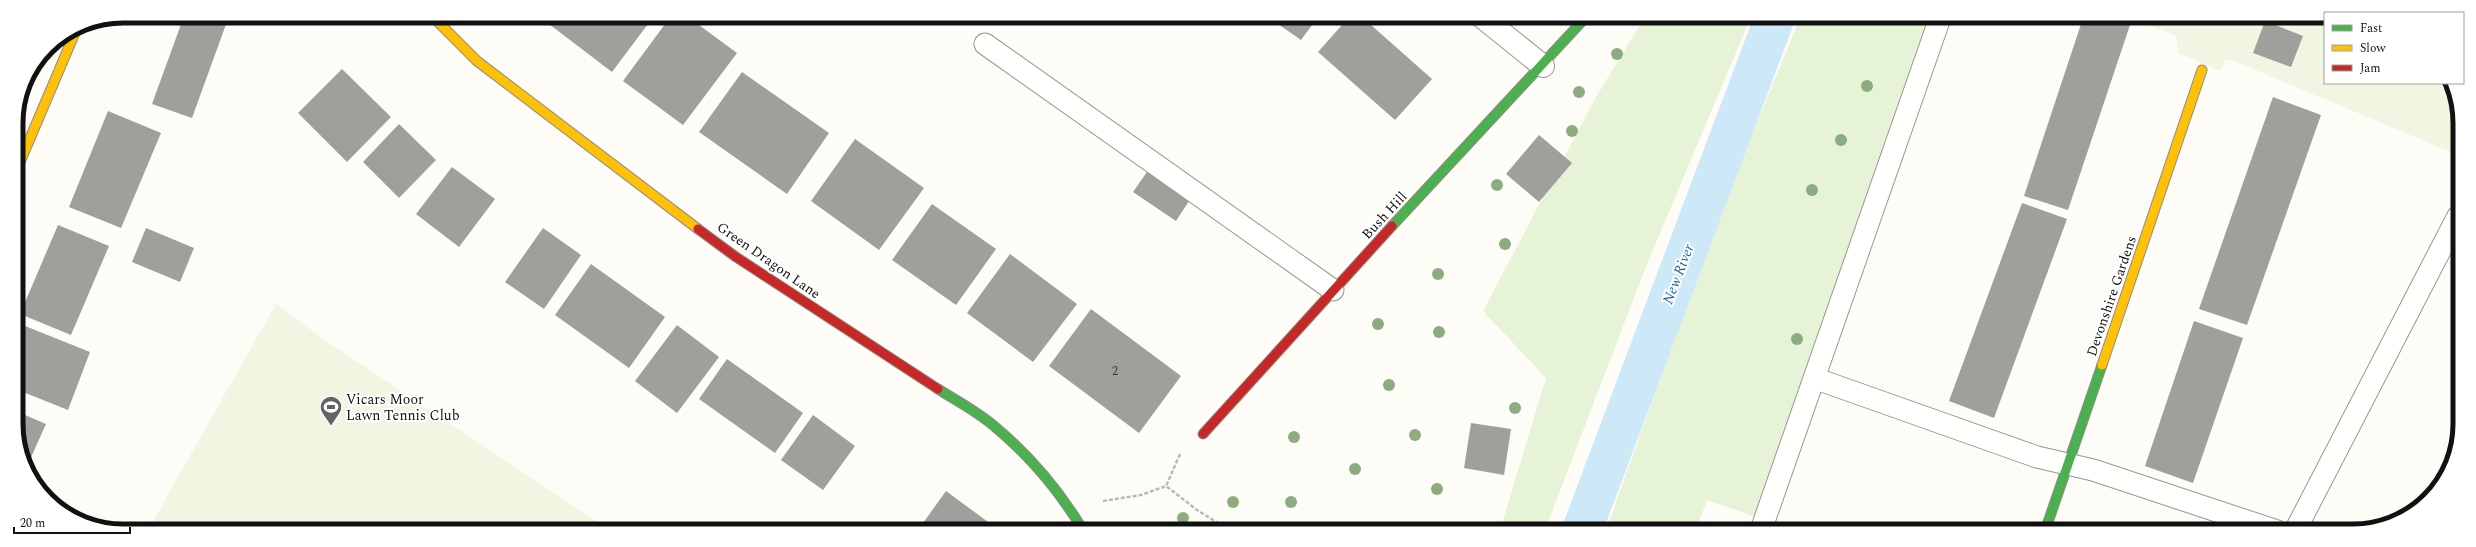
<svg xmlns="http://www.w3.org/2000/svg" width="2476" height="547" viewBox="0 0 2476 547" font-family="Spectral,serif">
<rect width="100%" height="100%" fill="#fdfcf7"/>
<path fill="#e7f3d7" d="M1645,17H1751L1645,269L1545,530H1500L1546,378L1483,311L1596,97Z
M1800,18H1930L1756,517L1707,500L1696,530H1606L1721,210Z"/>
<path fill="#f0f6e1" d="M2130,18H2325V83H2448L2458,103V155L2239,63L2225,59L2221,71L2178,53L2176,36Z
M276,304L325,340L608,529H152L157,514Z"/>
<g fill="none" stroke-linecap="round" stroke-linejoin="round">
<path stroke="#cde8f7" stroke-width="40" d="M1582,530L1775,17"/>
</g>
<path fill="#a19f9c" d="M184,16H229L192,118L152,104Z
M549,16H654L612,72L545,21Z
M671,16L688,17L737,53L683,125L623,81Z
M1268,17H1318L1301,40Z
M1349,17H1362L1432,79L1395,120L1318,52Z
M2083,18L2132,19L2068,210L2024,196Z
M2265,21L2303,36L2291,67L2253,53Z
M342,69L391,117L347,162L298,113Z
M742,72L829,133L787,194L699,132Z
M2273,97L2321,115L2247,325L2199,309Z
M108,111L161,133L121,228L69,207Z
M399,124L436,160L399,198L363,162Z
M1539,135L1572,163L1539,202L1506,174Z
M855,139L924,188L879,250L811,201Z
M452,167L495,199L459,247L416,214Z
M1149,169L1191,198L1176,221L1133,192Z
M2022,203L2067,219L1994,418L1949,401Z
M932,204L996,249L956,305L892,260Z
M58,225L109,246L71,335L20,314Z
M146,228L194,248L180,282L132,262Z
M543,228L581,255L544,309L505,282Z
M1010,254L1077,304L1033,362L967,313Z
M591,264L665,317L629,368L555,315Z
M1091,309L1181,376L1139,433L1049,366Z
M2194,321L2243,338L2193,483L2145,466Z
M20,324L90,352L68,410L18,390L17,329Z
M677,325L719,357L677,413L635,381Z
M727,359L803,413L775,453L699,399Z
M18,412L46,424L28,464L18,445Z
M813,415L855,446L823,490L781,460Z
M1471,423L1511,429L1504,475L1464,468Z
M946,491L999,530H918Z"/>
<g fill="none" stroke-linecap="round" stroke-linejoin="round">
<g stroke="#979795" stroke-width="23">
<path id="lane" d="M985,44L1333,290
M1814,378L2037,457L2093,470L2277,531
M1761,530L1940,18
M2295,531L2458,216"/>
</g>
<g stroke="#979795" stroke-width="24">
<path id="street" d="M1482,17L1543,66"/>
</g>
<g stroke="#8e8d8b" stroke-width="11">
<path id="fast" d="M1392,226L1586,17
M938,389C957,401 978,412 994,426C1029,455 1060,492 1083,530
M2045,531L2102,365"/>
</g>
<g stroke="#8e8d8b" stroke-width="11">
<path id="slow" d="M432,16L477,61L698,229
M17,169L77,28
M2102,365L2202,70"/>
</g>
<g stroke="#8e8d8b" stroke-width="11">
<path id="jam" d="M698,229L736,257L938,389
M1203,434L1392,226"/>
</g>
<path stroke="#b9b9b8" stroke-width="2.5" stroke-dasharray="4 2" stroke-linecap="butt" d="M1180,454L1166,486L1197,510L1229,530
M1103,501L1141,495L1166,486"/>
<use href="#lane" stroke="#fffffe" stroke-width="21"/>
<use href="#street" stroke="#fffffe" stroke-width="22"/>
<use href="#fast" stroke="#4caf50" stroke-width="9"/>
<use href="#slow" stroke="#ffc107" stroke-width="9"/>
<use href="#jam" stroke="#c62828" stroke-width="9"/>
</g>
<g fill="#8cac80">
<circle cx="1617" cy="54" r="6"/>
<circle cx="1867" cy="86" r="6"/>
<circle cx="1579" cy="92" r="6"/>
<circle cx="1572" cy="131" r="6"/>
<circle cx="1841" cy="140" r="6"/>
<circle cx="1497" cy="185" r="6"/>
<circle cx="1812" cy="190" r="6"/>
<circle cx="1505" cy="244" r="6"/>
<circle cx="1438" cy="274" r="6"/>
<circle cx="1378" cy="324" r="6"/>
<circle cx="1439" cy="332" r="6"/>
<circle cx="1797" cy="339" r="6"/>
<circle cx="1389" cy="385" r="6"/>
<circle cx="1515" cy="408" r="6"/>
<circle cx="1415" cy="435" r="6"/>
<circle cx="1294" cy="437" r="6"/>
<circle cx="1355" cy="469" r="6"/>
<circle cx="1437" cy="489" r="6"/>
<circle cx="1233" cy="502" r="6"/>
<circle cx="1291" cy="502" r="6"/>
<circle cx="1183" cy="518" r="6"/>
</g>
<defs>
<g id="stadium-pin" transform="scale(1.15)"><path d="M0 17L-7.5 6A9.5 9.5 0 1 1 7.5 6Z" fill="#646362" stroke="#fff"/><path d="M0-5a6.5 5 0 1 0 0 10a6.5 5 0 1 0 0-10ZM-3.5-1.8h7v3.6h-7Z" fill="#fff"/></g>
</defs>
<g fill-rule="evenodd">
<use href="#stadium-pin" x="331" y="407"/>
</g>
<g text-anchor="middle" stroke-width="4" stroke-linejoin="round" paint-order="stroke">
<g font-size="12" fill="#353434">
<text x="1115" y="375">2</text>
</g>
<g font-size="14" fill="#111" stroke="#fff">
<text transform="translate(1384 215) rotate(-47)" y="5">Bush Hill</text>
<text transform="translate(769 260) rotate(35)" y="5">Green Dragon Lane</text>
<text transform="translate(2111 296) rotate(-71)" y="5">Devonshire Gardens</text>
</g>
<g font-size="14" fill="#111" stroke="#fff" text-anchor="start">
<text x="346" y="404">Vicars Moor<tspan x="346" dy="16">Lawn Tennis Club</tspan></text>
</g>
<g font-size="15" font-style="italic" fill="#1768a6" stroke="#fff">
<text transform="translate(1678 274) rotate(-69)" y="5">New River</text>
</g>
</g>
<path d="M0 0H2476V547H0ZM123 23H2353A100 100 0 0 1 2453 123V424A100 100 0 0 1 2353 524H123A100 100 0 0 1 23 424V123A100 100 0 0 1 123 23Z" fill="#fff" fill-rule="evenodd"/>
<path fill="none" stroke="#111" stroke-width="5" d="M123 23H2353A100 100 0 0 1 2453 123V424A100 100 0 0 1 2353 524H123A100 100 0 0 1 23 424V123A100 100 0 0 1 123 23Z"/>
<rect x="2324" y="12" width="140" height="72" fill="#ffffff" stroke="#a0a0a0"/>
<rect x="2332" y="25" width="20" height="6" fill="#4caf50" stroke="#a0a0a0"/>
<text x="2360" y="32" font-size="12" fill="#111111">Fast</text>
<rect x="2332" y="45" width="20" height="6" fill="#ffc107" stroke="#a0a0a0"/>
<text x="2360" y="52" font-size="12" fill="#111111">Slow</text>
<rect x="2332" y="65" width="20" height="6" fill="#c62828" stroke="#a0a0a0"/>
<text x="2360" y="72" font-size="12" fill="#111111">Jam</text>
<path d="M14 527v6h116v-6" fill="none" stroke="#111111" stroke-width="2"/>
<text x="20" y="527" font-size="12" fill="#111111" stroke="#ffffff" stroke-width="3" paint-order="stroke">20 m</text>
</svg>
